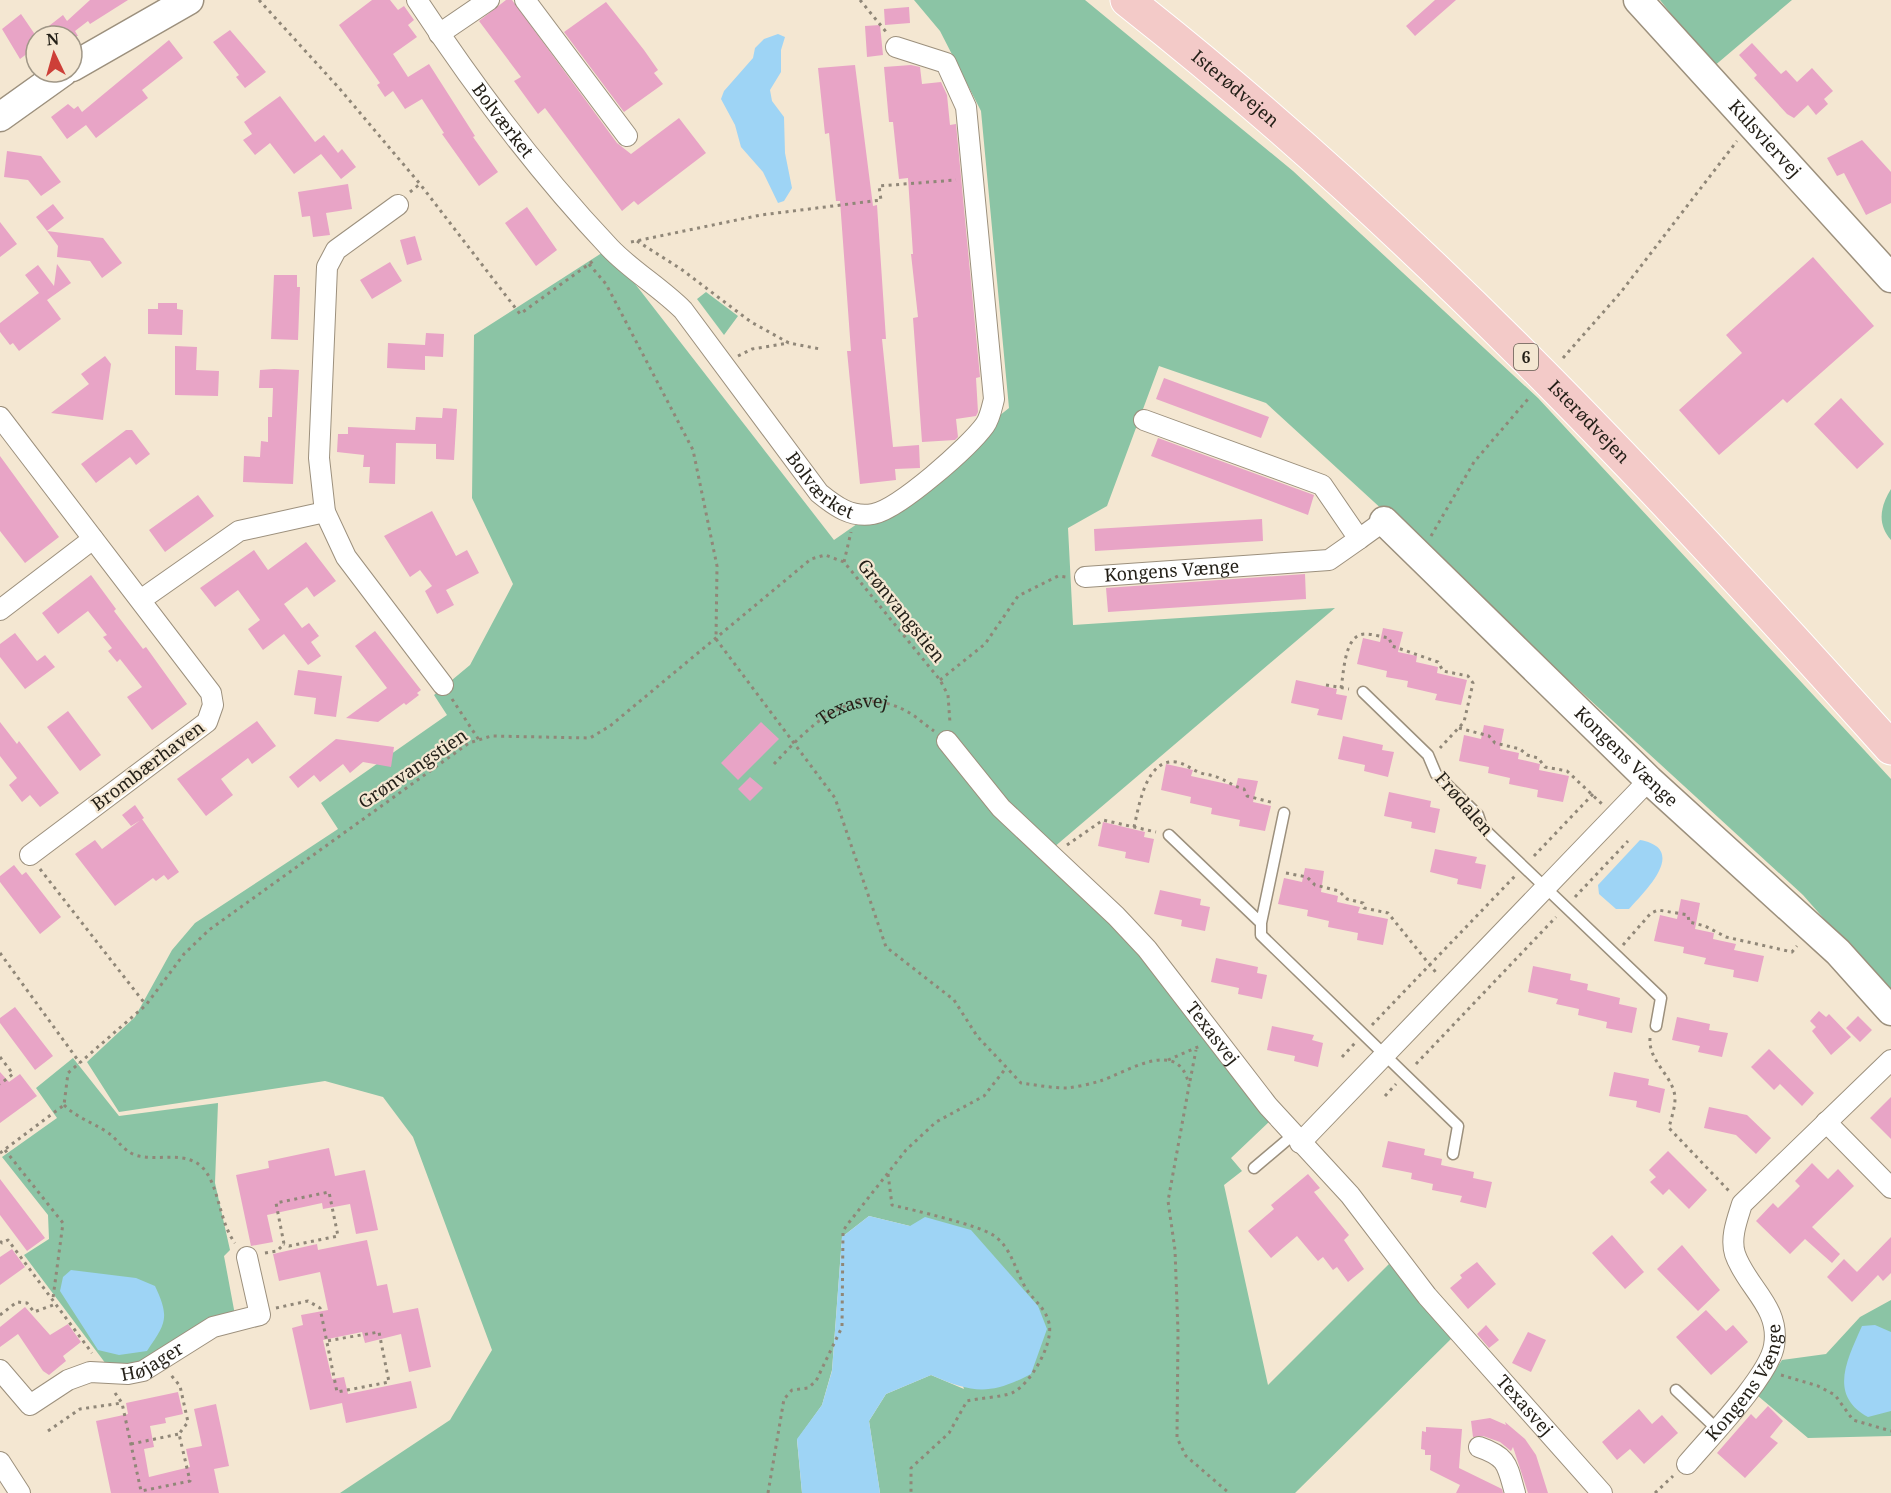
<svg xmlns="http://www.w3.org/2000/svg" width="1891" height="1493" viewBox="0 0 1891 1493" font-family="'Noto Serif',serif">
<rect width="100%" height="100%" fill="#f4e7d2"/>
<path fill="#8bc4a5" d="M914,0H1085L1293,171L1538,398L1891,779V995L1803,895L1266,403L1159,366L1107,506L1068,528L1073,625L1335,608L1053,848L1271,1120L1231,1158L1242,1171L1224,1185L1268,1385L1389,1264L1453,1337L1295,1493H880L869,1421L886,1394L931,1375L964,1389L910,1226L869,1216L842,1237L832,1370L822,1405L797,1440L802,1493H340L450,1420L492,1350L413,1137L383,1097L325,1081L119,1112L87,1062L135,1017L172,950L195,923L338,829L321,803L447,715L434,695L470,665L513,584L472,498L474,335L608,249L834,540L910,487L1009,408L981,111L940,31Z
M1660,0H1792L1713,67Z
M706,292L738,316L724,335L697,299Z
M1891,489V540C1877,524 1880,507 1891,489Z
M73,1058L119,1116L218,1103L215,1183L230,1250L224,1256L235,1315L140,1365L109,1368L24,1255L49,1239L48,1215L2,1157L57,1118L36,1088Z
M1891,1300V1436L1808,1438L1758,1396L1782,1360L1826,1354L1860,1317Z"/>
<path fill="#9ed4f5" d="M778,34L785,37L781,50V72L770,90L772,101L784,117L785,153L792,188L784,201L778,203L763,172L741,147L735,125L721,99L724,91L753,58L755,48L764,39Z
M1640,840C1689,849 1645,891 1629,909H1616L1599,894L1598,885Z
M869,1216L910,1226L925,1217L971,1230L1038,1306L1047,1329L1031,1374C989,1396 973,1393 931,1375L886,1394L869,1421L880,1493H802L797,1439L822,1405L832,1371L842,1237Z
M71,1270L136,1278L155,1286C170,1318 166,1323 147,1351L119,1355L98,1350L60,1291L63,1277Z
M1875,1325L1891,1332V1411L1868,1417C1828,1395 1847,1360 1862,1326Z"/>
<path fill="#e8a4c6" d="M90,0H128L90,24L88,21L75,31L78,36H36V47L20,59L2,29L21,14L36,36L63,15L67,21Z
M372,0H390L398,10L404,6L414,20L408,25L417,37L393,54L408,77L429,64L475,136L473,137L498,172L479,186L442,134L444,133L422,99L405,109L393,91L385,97L377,85L380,83L339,25Z
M506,0H512L617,143L631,154L679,118L706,153L638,205L634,201L622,211L545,108L538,114L514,81L521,77L479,21Z
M1435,0H1456L1415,36L1406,26Z
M606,2L644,50L658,70L654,73L663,84L624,112L564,32Z
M909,7L910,23L885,25L884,9Z
M880,25L883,55L867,57L865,26Z
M230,30L266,72L245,88L236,77L239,75L213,42Z
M169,40L183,58L142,90L148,98L96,138L86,125L67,139L51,117L68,104L74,109L78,106L82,112Z
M1752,43L1781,74L1786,70L1797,82L1812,68L1833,91L1824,99L1828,104L1816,115L1808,105L1794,118L1787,114L1754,78L1757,75L1739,55Z
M855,65L873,206L877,205L886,339H882L893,447L919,445L920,468L895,469L896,480L860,484L847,351H851L840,201H836L829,133L825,134L818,68Z
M911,65L920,67L922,84L941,82L947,95L950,125L956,124L980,377L976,378L978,412L976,416L956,419L958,437L955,440L922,442L913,318L918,317L911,254H913L908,178L899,179L893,122H889L884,67Z
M280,96L315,142L324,135L338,153L342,149L356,167L341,179L321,154L294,174L270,143L255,155L243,140L252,134L244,122Z
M1862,140L1891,172V203L1866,215L1844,173L1837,176L1827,158Z
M7,151L41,156L61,182L41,196L28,180L4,177Z
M348,184L352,209L326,213L330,235L313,237L310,216L302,217L298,192Z
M53,204L64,218L47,231L36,217Z
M527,207L557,250L536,266L505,223Z
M0,222L17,244L0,257Z
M47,231L103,238L122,263L102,278L90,261L57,257L58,246Z
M415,236L422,260L407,265L400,240Z
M1813,257L1874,326L1787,403L1783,399L1719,455L1679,410L1742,353L1726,335Z
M390,262L402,281L372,299L360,280Z
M57,264L71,283L47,300L61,319L19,351L13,343L10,345L0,332V323L39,293L25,275L38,265L54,286Z
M274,275H297V287H300L298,340L271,339Z
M158,303H177V309L183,310L182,335L148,334V309H158Z
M426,333L444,334L443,357L425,356V370L387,368L388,343L425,345Z
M175,346L197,347L196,370L219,371L218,396L175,395Z
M105,356L111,364L103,420L51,413L89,384L81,374Z
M274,369L299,370L293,484L243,482L244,456L260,457L261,441L268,442V417H272L273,388H259L260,370Z
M1164,378L1269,417L1261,438L1156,399Z
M1841,398L1884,444L1857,469L1814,424Z
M443,408L457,409L454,460L436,459V444L396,443L395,484L369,483L370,467H363L364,455L337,452L338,434H348V427L415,430L416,417L442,418Z
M126,430H132L150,454L136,465L130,457L96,483L81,464Z
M1158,438L1314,495L1308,515L1151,456Z
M0,456L59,537L25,563L0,531Z
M198,495L214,516L165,552L149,530Z
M432,511L456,556L467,550L479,573L446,590L454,605L437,614L425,591L432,586L420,570L410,577L384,536Z
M1262,519L1263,541L1095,551L1094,529Z
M306,542L336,581L314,597L307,587L284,604L302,628L309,623L319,636L311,642L321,656L308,665L284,634L263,650L248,629L260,620L238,590L215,607L200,588L254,550L268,570Z
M1305,574L1306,599L1108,612L1106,588Z
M91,575L116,609L114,611L143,649L146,647L187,704L152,730L127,697L142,687L120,659L117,662L108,651L112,648L103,637L107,635L88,611L58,634L42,613Z
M1383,628L1403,632L1398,652L1417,656L1416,662L1438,667L1437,673L1467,680L1461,705L1435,700L1437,694L1407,687L1408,681L1386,677L1387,671L1357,664L1363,638L1380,642Z
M375,631L421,690L417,693L419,695L406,705L404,703L378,722L346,718L387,688L355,646Z
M15,633L37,661L45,655L55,667L25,689L0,657V644Z
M298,670L342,676L336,717L314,714L316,698L294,695Z
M1296,680L1337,689L1336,694L1347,696L1342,720L1317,715L1319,709L1291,703Z
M68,711L101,755L80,771L47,727Z
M257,721L276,746L252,764L248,758L221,779L233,795L206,816L177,779Z
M0,722L17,744L19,741L59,793L40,807L30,795L22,802L9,785L17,778L0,756Z
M761,722L779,739L738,780L721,763Z
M1484,725L1504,729L1500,749L1519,753L1518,759L1540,764L1539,770L1569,776L1563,802L1537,797L1538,790L1509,784L1510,778L1488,773L1489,767L1459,761L1464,735L1481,739Z
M1343,736L1383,745L1382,750L1394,752L1388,777L1364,771L1365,765L1338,759Z
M336,739L394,747L391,767L363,762L350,773L343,764L320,782L314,775L298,788L289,777Z
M1166,764L1193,770L1191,776L1236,786L1238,778L1258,781L1253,802L1271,806L1265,831L1239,826L1240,820L1211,814L1212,808L1190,803L1191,797L1161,790Z
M750,777L763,788L750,801L738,789Z
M1389,792L1431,801L1430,807L1440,809L1435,833L1411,828L1412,822L1384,816Z
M135,805L144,818L131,826L122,815Z
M142,819L179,872L168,880L164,875L156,881L153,878L115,906L75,854L95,840L102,849Z
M1103,822L1145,832L1144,837L1154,839L1149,863L1125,858L1126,852L1098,846Z
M1435,849L1477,857L1475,863L1486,865L1481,889L1457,884L1458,879L1430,872Z
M14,865L22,875L26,872L61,917L40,934L0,882V876Z
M1305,868L1324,871L1321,892L1338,896L1337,902L1360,907L1358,913L1388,919L1383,945L1357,940L1358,933L1328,927L1329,921L1307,916L1308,910L1278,904L1284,878L1302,882Z
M1160,890L1201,899L1200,905L1210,907L1205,931L1181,926L1182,920L1154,914Z
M1681,899L1700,903L1695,929L1714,933L1713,939L1736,944L1734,950L1764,956L1758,982L1733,977L1734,970L1704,964L1706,958L1683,953L1684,947L1654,941L1660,915L1677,919Z
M1216,958L1258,967L1257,973L1267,975L1262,999L1238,994L1239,988L1211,982Z
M1533,966L1571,974L1570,980L1588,984L1587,990L1620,998L1619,1004L1637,1008L1632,1033L1606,1028L1607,1022L1578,1015L1579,1009L1556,1004L1558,999L1528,992Z
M15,1007L53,1056L35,1070L0,1023V1018Z
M1819,1011L1826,1017L1829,1014L1851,1037L1831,1055L1812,1031L1816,1027L1810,1021Z
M1858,1016L1872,1030L1860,1042L1846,1028Z
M1677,1017L1710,1024L1709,1030L1728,1033L1722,1057L1698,1052L1700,1046L1672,1040Z
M1272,1026L1314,1035L1312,1040L1323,1043L1318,1067L1294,1061L1295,1056L1267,1050Z
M1769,1049L1814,1093L1802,1106L1780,1084L1774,1090L1751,1067Z
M0,1072L9,1082L20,1074L37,1096L0,1123Z
M1614,1072L1649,1079L1648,1085L1665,1089L1660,1113L1636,1107L1637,1101L1609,1096Z
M1891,1097V1139L1870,1118Z
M1709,1107L1747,1115L1771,1138L1756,1154L1736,1135L1704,1128Z
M1388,1141L1425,1149L1424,1155L1442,1159L1441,1165L1474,1172L1473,1178L1492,1182L1486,1208L1460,1202L1462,1196L1432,1190L1433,1184L1411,1179L1412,1173L1382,1167Z
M329,1148L335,1176L365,1170L378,1230L356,1234L350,1204L323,1209L322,1203L267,1215L273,1242L251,1246L236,1175L269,1168L268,1161Z
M1668,1151L1707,1190L1689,1209L1669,1189L1663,1195L1650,1182L1656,1177L1649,1170Z
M1812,1163L1828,1179L1838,1169L1854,1186L1812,1227L1840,1254L1832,1263L1805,1239L1790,1254L1756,1221L1773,1203L1778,1208L1800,1186L1795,1181Z
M1308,1174L1320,1188L1314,1192L1349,1235L1344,1240L1364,1269L1348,1282L1337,1267L1333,1270L1323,1257L1318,1261L1297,1236L1271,1258L1248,1231L1274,1209L1271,1205Z
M0,1179L45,1238L27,1251L0,1215Z
M1612,1235L1644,1272L1625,1289L1592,1253Z
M1891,1237V1273L1883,1281L1878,1275L1852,1302L1827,1277L1844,1259L1857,1272Z
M367,1240L377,1286L387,1284L393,1313L418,1308L431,1367L409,1372L401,1334L365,1343L362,1332L323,1340L332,1379L344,1377L348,1394L411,1381L417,1408L346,1423L342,1403L310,1410L292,1328L303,1325L301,1315L328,1310L320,1272L279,1281L273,1254L317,1244L318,1250Z
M1682,1245L1720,1290L1698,1311L1657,1269Z
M12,1249L25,1267L0,1285V1257Z
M1477,1262L1496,1284L1468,1309L1450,1288L1462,1278L1460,1275Z
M25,1307L50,1335L68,1324L81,1342L63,1356L66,1361L49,1375L43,1371L18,1334L0,1347V1327Z
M1706,1310L1726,1331L1733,1325L1748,1342L1711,1375L1676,1337Z
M1486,1325L1499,1340L1489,1348L1477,1334Z
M1528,1332L1546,1340L1531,1372L1512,1363Z
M178,1392L183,1414L165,1418L166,1423L150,1426L154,1447L144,1449L149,1477L190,1467L186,1449L202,1446L194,1409L216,1404L229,1466L214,1469L219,1493H111L96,1421L128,1414L126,1403Z
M1768,1406L1783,1421L1770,1437L1778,1443L1745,1478L1717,1453L1751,1414L1756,1419Z
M1639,1409L1652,1424L1662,1415L1678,1433L1644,1464L1630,1449L1617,1460L1602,1442Z
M1490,1418L1506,1425L1505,1422L1525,1439L1536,1455L1548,1493H1528L1513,1447L1511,1451L1500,1442L1483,1436L1473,1437L1471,1421Z
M1426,1427L1462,1429L1459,1468L1502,1489L1503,1493H1456L1460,1485L1430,1470L1431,1455H1425V1450L1421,1449L1422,1431L1426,1432Z"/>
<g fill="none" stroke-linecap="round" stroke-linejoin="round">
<g stroke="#9c907d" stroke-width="13">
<path id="lane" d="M1363,692L1428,755L1436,774L1478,815L1482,827L1661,998L1656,1026
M1169,835L1261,923V935L1458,1126L1453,1154
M1261,923L1284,813
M1254,1168L1293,1135
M1676,1390L1716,1428"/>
</g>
<g stroke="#9c907d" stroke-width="22">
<g id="street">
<path id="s2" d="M417,0C475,88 538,172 610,248C632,271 660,287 683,310L819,493C835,506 851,518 873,514C899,509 969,447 985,425C990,418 992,407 994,399L966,107L946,63L896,47"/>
<path d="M525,0L627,136"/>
<path d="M439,34L489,0"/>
<path d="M398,205L336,250L327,267L319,458L325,512L346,557L443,685"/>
<path d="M0,417L211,693L213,705L207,722L30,855"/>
<path d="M1144,420L1322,485L1359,539L1384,521"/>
<path id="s3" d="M1085,577L1329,560L1359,539"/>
<path d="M142,599L239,531L325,512"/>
<path d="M0,610L93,539"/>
<path id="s4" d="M947,741L1001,808L1116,916L1147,949L1268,1106L1350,1195L1427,1296L1602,1493"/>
<path d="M1826,1122L1891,1188"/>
<path d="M1300,1143L1649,780"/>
<path id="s5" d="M0,1370L30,1405L68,1380L90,1372L128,1374L143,1371L213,1327L260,1315L247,1257"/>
<path d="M1479,1447C1508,1457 1507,1465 1515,1493"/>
<path d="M0,1462L20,1493"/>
<path id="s6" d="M1687,1464C1709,1438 1769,1376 1774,1346C1781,1307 1746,1287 1735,1254C1730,1238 1737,1220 1742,1204L1891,1060"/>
</g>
</g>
<g stroke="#9c907d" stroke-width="31">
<g id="secondary">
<path id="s7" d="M1638,0L1891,278"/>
<path d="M72,67L189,0"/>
<path d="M0,117L63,72"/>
<path id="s8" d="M1384,521L1649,780L1838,952L1891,1011"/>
</g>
</g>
<g stroke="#fff" stroke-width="35">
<g id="highway">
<path id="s9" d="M1127,0C1408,221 1653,482 1891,748"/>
</g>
</g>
<g stroke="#908778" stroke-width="3" stroke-dasharray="3 4.5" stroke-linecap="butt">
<path d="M259,0L339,88L420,184L520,314L596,259"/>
<path d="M860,0L887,33"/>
<path d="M410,192L420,184"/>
<path d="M637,241L681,269L751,322L789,343L820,349"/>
<path d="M631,242L761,215L881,200L879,186L956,180"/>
<path d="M589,264L606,284L693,450L717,566L716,639L835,798L886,947L954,1000L977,1036L1021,1083C1036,1085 1052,1088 1067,1088C1077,1087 1090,1084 1100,1081C1126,1073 1180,1035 1189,1086L1168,1201L1175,1250L1178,1332L1177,1438L1186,1456L1229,1493"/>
<path d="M738,356L752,349L789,343"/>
<path d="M1563,358L1621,292L1737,141"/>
<path d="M1431,536L1474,462L1528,399"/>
<path d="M844,562L851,532"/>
<path d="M940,680L985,644L1018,596L1058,576L1066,577"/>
<path d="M1326,685L1349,689"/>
<path d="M1341,688C1344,673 1344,634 1365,634C1373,634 1382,637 1389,638L1392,646L1438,662L1443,671L1468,676L1473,683L1464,722L1440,748"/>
<path d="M452,699L479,740"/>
<path d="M1459,728L1489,736L1495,743L1520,749L1527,755L1538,758L1545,767L1567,771L1602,804"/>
<path id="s1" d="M774,764C810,726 851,680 908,712C917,717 925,725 934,731"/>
<path d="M1134,827C1139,806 1146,758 1176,762C1187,764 1192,770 1201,773C1207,775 1214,775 1219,778C1229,782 1233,786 1244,789L1247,796L1274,803"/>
<path d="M1067,845L1103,820L1156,832"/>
<path d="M1534,856L1593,794"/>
<path d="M40,869L146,1005"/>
<path d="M1286,873L1307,877L1315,885L1339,891L1347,899L1363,903L1364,908L1388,913L1438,975"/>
<path d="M1575,897L1628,841"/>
<path d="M1623,945L1651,913L1658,910L1688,915L1689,922L1705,926L1726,937L1792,952L1797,946"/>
<path d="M0,953L80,1063"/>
<path d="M1372,1025L1515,876"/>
<path d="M1650,1038C1648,1062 1675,1077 1675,1099C1675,1108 1671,1119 1669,1128L1730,1192"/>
<path d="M0,1057L13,1074L0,1084"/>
<path d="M1342,1057L1355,1043"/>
<path d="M1168,1060L1200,1046"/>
<path d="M1416,1064L1556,917"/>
<path d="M1190,1081L1196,1050"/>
<path d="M1385,1096L1396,1084"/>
<path d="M64,1105C77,1118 92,1122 107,1132C118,1139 122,1150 135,1155C157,1162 184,1150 202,1167C219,1184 219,1222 235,1243"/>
<path d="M5,1150L63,1223L53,1298"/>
<path d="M0,1153L64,1105L68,1073L146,1005L184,954L209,930L469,743L491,736L590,738L610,726L811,559L825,555L844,562L940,680L948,695L950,723"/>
<path d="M888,1174L892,1205C913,1210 978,1225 993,1235C1011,1247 1014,1267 1024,1285C1031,1299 1045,1306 1049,1323C1054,1343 1031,1384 1012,1393C1002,1397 979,1398 967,1401L949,1433L911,1468V1493"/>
<path d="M0,1241L2,1243L8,1240L92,1353"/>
<path d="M265,1253L277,1251L284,1244L276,1203L329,1192L338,1236L289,1246L284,1244"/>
<path d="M276,1308L308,1301L320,1308L337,1392L389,1382L379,1332L326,1341"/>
<path d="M0,1315L17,1302L27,1303L34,1312L56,1304"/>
<path d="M1781,1375L1818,1386L1835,1395L1853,1420L1891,1431"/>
<path d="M115,1393L122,1403L141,1491L190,1481L179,1434L188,1422L180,1386L171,1375"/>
<path d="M48,1431L80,1409L122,1403"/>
<path d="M131,1444L179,1434"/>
<path d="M768,1493L784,1399L792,1390L808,1388L816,1381L842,1327L843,1231L847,1225L906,1150L936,1122L984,1096L1006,1068"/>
<path d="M1655,1493L1673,1476"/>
</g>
<use href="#lane" stroke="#fff" stroke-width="10"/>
<use href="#street" stroke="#fff" stroke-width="20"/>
<use href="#secondary" stroke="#fff" stroke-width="28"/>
<use href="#highway" stroke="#f3cac8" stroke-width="33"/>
</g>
<g text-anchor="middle" stroke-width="4.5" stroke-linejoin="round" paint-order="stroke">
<rect fill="#f4e7d2" stroke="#625b4f" stroke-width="1.5" x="1514" y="344" width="24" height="26" rx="4.5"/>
<g font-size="16" font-weight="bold" fill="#231f17">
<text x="1526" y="363">6</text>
</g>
<g font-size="18" fill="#231f17" stroke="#f4e7d2">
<text dy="6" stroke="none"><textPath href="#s9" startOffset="140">Isterødvejen</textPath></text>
<text dy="6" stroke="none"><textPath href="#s2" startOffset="148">Bolværket</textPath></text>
<text dy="6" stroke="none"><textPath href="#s7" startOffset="188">Kulsviervej</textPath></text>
<text dy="6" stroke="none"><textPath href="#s9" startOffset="626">Isterødvejen</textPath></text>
<text dy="6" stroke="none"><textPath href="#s2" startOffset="634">Bolværket</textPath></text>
<text dy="6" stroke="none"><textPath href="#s3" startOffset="87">Kongens Vænge</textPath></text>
<text transform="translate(901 611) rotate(51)" y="6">Grønvangstien</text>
<text dy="6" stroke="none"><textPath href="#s1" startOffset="99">Texasvej</textPath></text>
<text dy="6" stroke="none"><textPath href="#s8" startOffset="338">Kongens Vænge</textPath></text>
<text transform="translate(148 766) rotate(-37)" y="6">Brombærhaven</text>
<text transform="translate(413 769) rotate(-34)" y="6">Grønvangstien</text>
<text transform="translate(1464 804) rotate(49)" y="6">Frødalen</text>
<text dy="6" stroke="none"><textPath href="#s4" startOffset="396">Texasvej</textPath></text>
<text dy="6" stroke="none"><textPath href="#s5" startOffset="180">Højager</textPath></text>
<text dy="6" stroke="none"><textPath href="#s6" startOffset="102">Kongens Vænge</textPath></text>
<text dy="6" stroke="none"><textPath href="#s4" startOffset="882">Texasvej</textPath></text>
</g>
</g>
<g transform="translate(54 54) rotate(355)"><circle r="28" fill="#f4e7d2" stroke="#a09787" stroke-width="1.5"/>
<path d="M0-4.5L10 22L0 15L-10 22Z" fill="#cd3f38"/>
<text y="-9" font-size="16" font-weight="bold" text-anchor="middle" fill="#231f17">N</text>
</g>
</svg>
